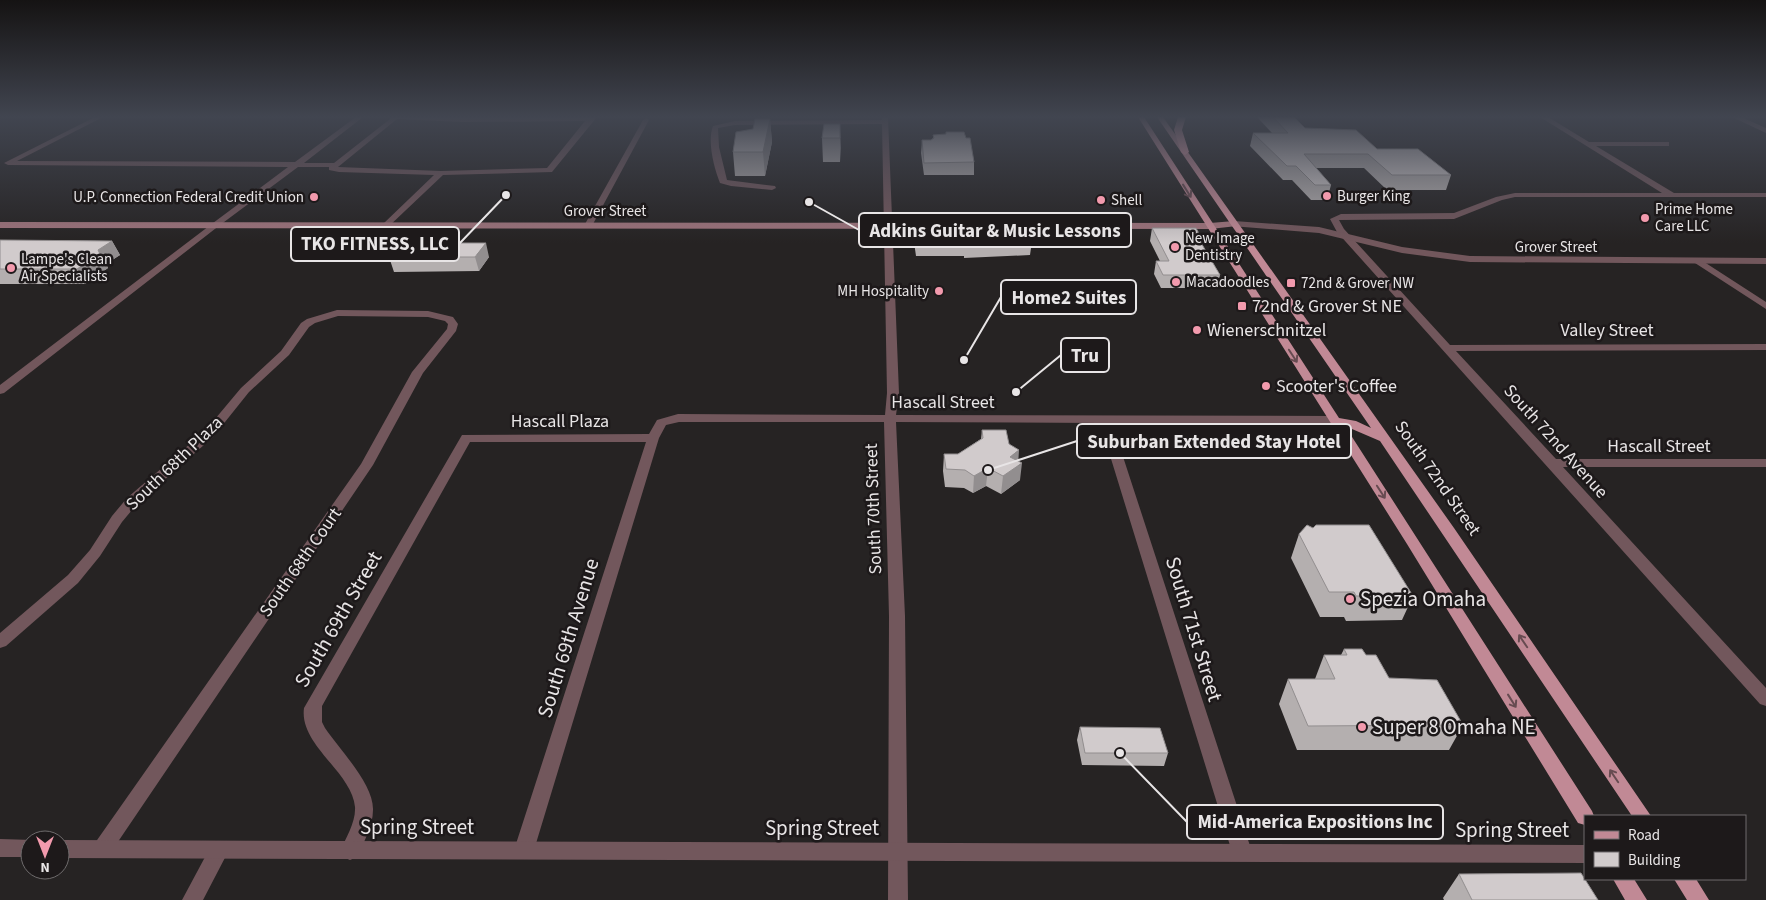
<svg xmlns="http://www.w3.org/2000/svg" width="1766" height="900" viewBox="0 0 1766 900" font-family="'Source Sans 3',sans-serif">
<rect width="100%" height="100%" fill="#262323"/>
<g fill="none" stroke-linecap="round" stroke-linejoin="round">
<path fill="#72575c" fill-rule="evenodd" d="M95,117H103L17,161L295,162L356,117H363L304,163H334L390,119L388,117H597L552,172L443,175L387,228L384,227V223L434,175L339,172L329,170V167H298L216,228L212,225L213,223L288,167L8,165L4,163ZM397,119L463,122L585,121L547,168L441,171L338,167Z
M882,117H888L899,393L896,415L1334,416L1340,420L1334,424L1112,423L1252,852L1249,858L1242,861L1235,858L1232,852L1100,423L896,422L905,616L908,900H888L889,616L884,422H679L666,425L659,438L534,850L531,856L524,859L517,856L514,850L646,442H470L322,706V722L325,728C339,749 374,784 373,810C373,827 363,843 357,857L350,860L343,857L340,851C346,838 356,822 355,807C352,772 299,745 304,708L462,435L649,434L657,420L678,414L885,415L887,393L882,124L735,125L718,128L719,147L727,180L775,186L776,188L772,190L731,186L720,183C714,168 707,141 713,126L735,121L882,120Z
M1540,117H1548L1589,142H1669V146H1596L1674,193H1766V197H1515L1502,200L1454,219L1339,220L1344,229L1450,345L1766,344V350L1456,351L1556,459H1766V467H1563L1766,688V706L1760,704L1337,232L1330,219L1341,214L1454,213L1496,197L1515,193H1662Z
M1732,117H1741L1766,128V133Z
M646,118L649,120L593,224L586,226L585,224L643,120Z
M1698,258L1766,302V309L1695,263L1693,261Z
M337,310L428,311L453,317L458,324L456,331L423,373L373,465L109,855L102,858L95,855L92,849L95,843L361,464L412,372L447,329L448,324L445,321L428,317L338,316L315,323L309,327L289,355L249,392L213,437L137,504L122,522L100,556L78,583L6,646L0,648V633L68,575L90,550L112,516L127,498L205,431L241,388L281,351L301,323L307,319Z
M219,841L226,844L229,850L203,900H182L212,844Z"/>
<path fill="#72575c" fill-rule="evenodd" d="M1234,221L1319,227L1402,247L1470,256L1766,258V264L1470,262L1402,253L1319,233L1231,226L1230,224Z
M213,223L220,225L4,393L0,394V385Z
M0,839L33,840H30V857H0Z
M60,840L1585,845V863L60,858Z"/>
<path fill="#9f747c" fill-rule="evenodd" d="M1234,221L1238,224L1237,226L1210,229L0,228V222L1210,223Z"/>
<path fill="#c18995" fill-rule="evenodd" d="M1138,117H1144L1339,418L1356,421L1371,428L1157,117H1163L1454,528L1651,816H1632L1380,441L1345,426L1592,811L1594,816H1585V825L1578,823L1407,544Z
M1613,879H1634L1647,900H1625Z
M1674,879H1696L1709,900H1687Z"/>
<path fill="#e19dab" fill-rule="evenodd" d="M1178,117H1186L1182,130L1189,152L1185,155L1181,152L1174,130Z"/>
</g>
<path fill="#b4afaf" d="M1257,117H1294L1305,128L1377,149L1451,175L1446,190H1387L1364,168H1316L1331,185L1327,200H1311L1292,180H1283L1250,146L1253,133H1272Z
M770,119L772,142L765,176H735L733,152L753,129Z
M840,124V162H823L822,138Z
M933,135L974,162V175H924L921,153L922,140H931L933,138Z
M914,228H993L1032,241L1030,255L964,258V256H916L914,242Z
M1152,228L1203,241L1202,246L1220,275L1217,288H1161L1154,274L1156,261H1160L1150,241Z
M0,240L112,241L120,255L106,264L108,268L85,284H0Z
M401,243L489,257L479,271L394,272L389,257Z
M982,430L1009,444L1020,480L1001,494L986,486L973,493L964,488L945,487L943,471L944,454H958L981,439Z
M1299,534L1413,596L1402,620L1346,621L1344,617H1320L1291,558Z
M1344,649L1366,655L1389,678L1463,725L1449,750H1297L1279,704L1288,679H1315L1324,655H1341Z
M1080,727L1168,753L1164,766L1082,765L1077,740Z
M1459,874L1598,900H1444L1443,898Z"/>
<path fill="#928e8f" d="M770,119L772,142L765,176L763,152Z
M840,124L841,148L840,162Z
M112,241L120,255L106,264L108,268L85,284L77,269L98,250Z
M486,243L489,257L479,271L475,257Z
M1019,450L1018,466L1022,463L1020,480L1001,494L1003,476L1010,457Z
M988,468L986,486L973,493L974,476Z"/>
<path fill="#d1cbcc" stroke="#928e8f" d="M1273,117H1294L1305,128L1356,130L1377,149H1418L1451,175H1392L1368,154H1304L1331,185H1315L1296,166H1287L1253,133H1288Z
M755,119H770L763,152H733L736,132L753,129Z
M824,124H840V138H822Z
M946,132H964L966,138H970L974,162L924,163L922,140H931L934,138L933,135L946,134Z
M1152,228H1196L1203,241H1200L1220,275H1163L1156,261H1169Z
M0,240L112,241L98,250L100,254L77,269H0Z
M401,243H486L475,257H389Z
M982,430H1006L1009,444L1019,450L1010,457L1022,463L1003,476L988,468L974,476L965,470L946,469L944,454H958L983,438Z
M1307,525L1313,528L1316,525H1369L1413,596H1356L1354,592H1329L1299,534Z
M1344,649H1362L1366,655H1376L1389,678L1437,680L1463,725L1308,726L1288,679H1335L1324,655H1347Z
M1080,727L1160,728L1168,753H1085Z
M1581,873L1598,900H1472L1459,874Z"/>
<defs><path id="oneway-shaft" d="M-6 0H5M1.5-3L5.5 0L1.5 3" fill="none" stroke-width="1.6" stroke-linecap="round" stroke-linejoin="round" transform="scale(1.25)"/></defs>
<g stroke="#674b51">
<use href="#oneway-shaft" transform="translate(1187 191) rotate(58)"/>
<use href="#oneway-shaft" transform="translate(1293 356) rotate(57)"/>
<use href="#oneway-shaft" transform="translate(1381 492) rotate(57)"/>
<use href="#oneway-shaft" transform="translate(1523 641) rotate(-124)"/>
<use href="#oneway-shaft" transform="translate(1512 701) rotate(58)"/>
<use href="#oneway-shaft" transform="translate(1614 776) rotate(-124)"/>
</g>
<linearGradient id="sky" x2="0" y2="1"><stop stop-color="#151313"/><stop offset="0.48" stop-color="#414550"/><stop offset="1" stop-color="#414550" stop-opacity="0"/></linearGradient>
<rect width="1766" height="243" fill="url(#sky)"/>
<g fill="#f29aad" stroke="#1d191a" stroke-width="2">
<circle cx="1327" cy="196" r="5"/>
<circle cx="314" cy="197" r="5"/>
<circle cx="1101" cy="200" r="5"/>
<circle cx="1645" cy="218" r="5"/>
<circle cx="1175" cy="247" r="5"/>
<circle cx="11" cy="268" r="5"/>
<circle cx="1176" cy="282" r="5"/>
<rect x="1286" y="278" width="10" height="10" rx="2.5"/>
<circle cx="939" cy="291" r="5"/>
<rect x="1237" y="301" width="10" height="10" rx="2.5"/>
<circle cx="1197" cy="330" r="5"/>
<circle cx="1266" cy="386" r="5"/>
<circle cx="1350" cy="599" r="5"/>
<circle cx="1362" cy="727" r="5"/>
</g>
<g text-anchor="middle" stroke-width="5" stroke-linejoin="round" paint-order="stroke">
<g font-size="15" fill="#e8e5e6" stroke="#1d191a" text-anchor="start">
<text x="1337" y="201">Burger King</text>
<text x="304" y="202" text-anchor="end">U.P. Connection Federal Credit Union</text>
<text x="1111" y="205">Shell</text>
<text x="1655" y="214">Prime Home<tspan x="1655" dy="17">Care LLC</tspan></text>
<text x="1185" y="243">New Image<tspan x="1185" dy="17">Dentistry</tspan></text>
<text x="21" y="264">Lampe's Clean<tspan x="21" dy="17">Air Specialists</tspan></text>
<text x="1186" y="287">Macadoodles</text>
<text x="1301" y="288">72nd &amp; Grover NW</text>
<text x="929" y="296" text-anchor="end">MH Hospitality</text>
</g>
<g font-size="15" fill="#e8e5e6" stroke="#1d191a">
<text x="605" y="216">Grover Street</text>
<text x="1556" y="252">Grover Street</text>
</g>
<g font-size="18" fill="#e8e5e6" stroke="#1d191a" text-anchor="start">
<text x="1252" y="312">72nd &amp; Grover St NE</text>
<text x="1207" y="336">Wienerschnitzel</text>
<text x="1276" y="392">Scooter's Coffee</text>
</g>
<g font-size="18" fill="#e8e5e6" stroke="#1d191a">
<text x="1607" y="336">Valley Street</text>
<text x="943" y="408">Hascall Street</text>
<text x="560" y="427">Hascall Plaza</text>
<text transform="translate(1556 441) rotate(48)" y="6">South 72nd Avenue</text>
<text x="1659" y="452">Hascall Street</text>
<text transform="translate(174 463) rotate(-44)" y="6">South 68th Plaza</text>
<text transform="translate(1438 478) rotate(55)" y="6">South 72nd Street</text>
<text transform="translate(873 509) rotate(-92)" y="6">South 70th Street</text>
<text transform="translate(300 562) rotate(-55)" y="6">South 68th Court</text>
</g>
<g font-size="21" fill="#e8e5e6" stroke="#1d191a" text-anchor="start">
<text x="1360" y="606">Spezia Omaha</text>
<text x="1372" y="734">Super 8 Omaha NE</text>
</g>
<g font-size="21" fill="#e8e5e6" stroke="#1d191a">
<text transform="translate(338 619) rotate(-60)" y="7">South 69th Street</text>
<text transform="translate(1194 629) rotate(73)" y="7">South 71st Street</text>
<text transform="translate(568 638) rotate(-73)" y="7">South 69th Avenue</text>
<text x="417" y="834">Spring Street</text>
<text x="822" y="835">Spring Street</text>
<text x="1512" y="837">Spring Street</text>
</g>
</g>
<path fill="none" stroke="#e8e5e6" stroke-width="2" d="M809 202L859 230M506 195L459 244M964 360L1001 297M1016 392L1061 355M988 470L1077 441M1120 753L1187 822"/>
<g fill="#e8e5e6" stroke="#1d191a" stroke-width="2">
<circle cx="809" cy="202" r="5"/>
<circle cx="506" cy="195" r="5"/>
<circle cx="964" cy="360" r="5"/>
<circle cx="1016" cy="392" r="5"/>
<circle cx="988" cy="470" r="5"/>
<circle cx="1120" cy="753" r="5"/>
</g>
<g fill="#1d191a" stroke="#e8e5e6" stroke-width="2">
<rect x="859" y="213" width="272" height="34" rx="5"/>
<rect x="291" y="227" width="168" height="34" rx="5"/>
<rect x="1001" y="280" width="135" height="34" rx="5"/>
<rect x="1061" y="338" width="48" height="34" rx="5"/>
<rect x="1077" y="424" width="274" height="34" rx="5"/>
<rect x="1187" y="805" width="256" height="34" rx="5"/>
</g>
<g font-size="19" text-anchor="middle" font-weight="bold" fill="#e8e5e6">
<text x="995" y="237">Adkins Guitar &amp; Music Lessons</text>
<text x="375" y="250">TKO FITNESS, LLC</text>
<text x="1069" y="304">Home2 Suites</text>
<text x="1085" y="362">Tru</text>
<text x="1214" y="448">Suburban Extended Stay Hotel</text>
<text x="1315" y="828">Mid-America Expositions Inc</text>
</g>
<rect x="1584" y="815" width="162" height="65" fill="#1d191a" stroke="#6e6b6c"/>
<rect x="1594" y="831" width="25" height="8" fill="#c18995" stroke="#6e6b6c"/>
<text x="1628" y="840" font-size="15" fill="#e8e5e6">Road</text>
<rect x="1594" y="852" width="25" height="15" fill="#d1cbcc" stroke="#6e6b6c"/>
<text x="1628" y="865" font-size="15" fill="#e8e5e6">Building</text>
<g transform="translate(45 855) rotate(180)"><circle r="24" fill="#1d191a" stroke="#6e6b6c"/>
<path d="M0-4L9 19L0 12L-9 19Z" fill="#f29aad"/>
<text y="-8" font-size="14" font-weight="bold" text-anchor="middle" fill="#e8e5e6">N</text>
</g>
</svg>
